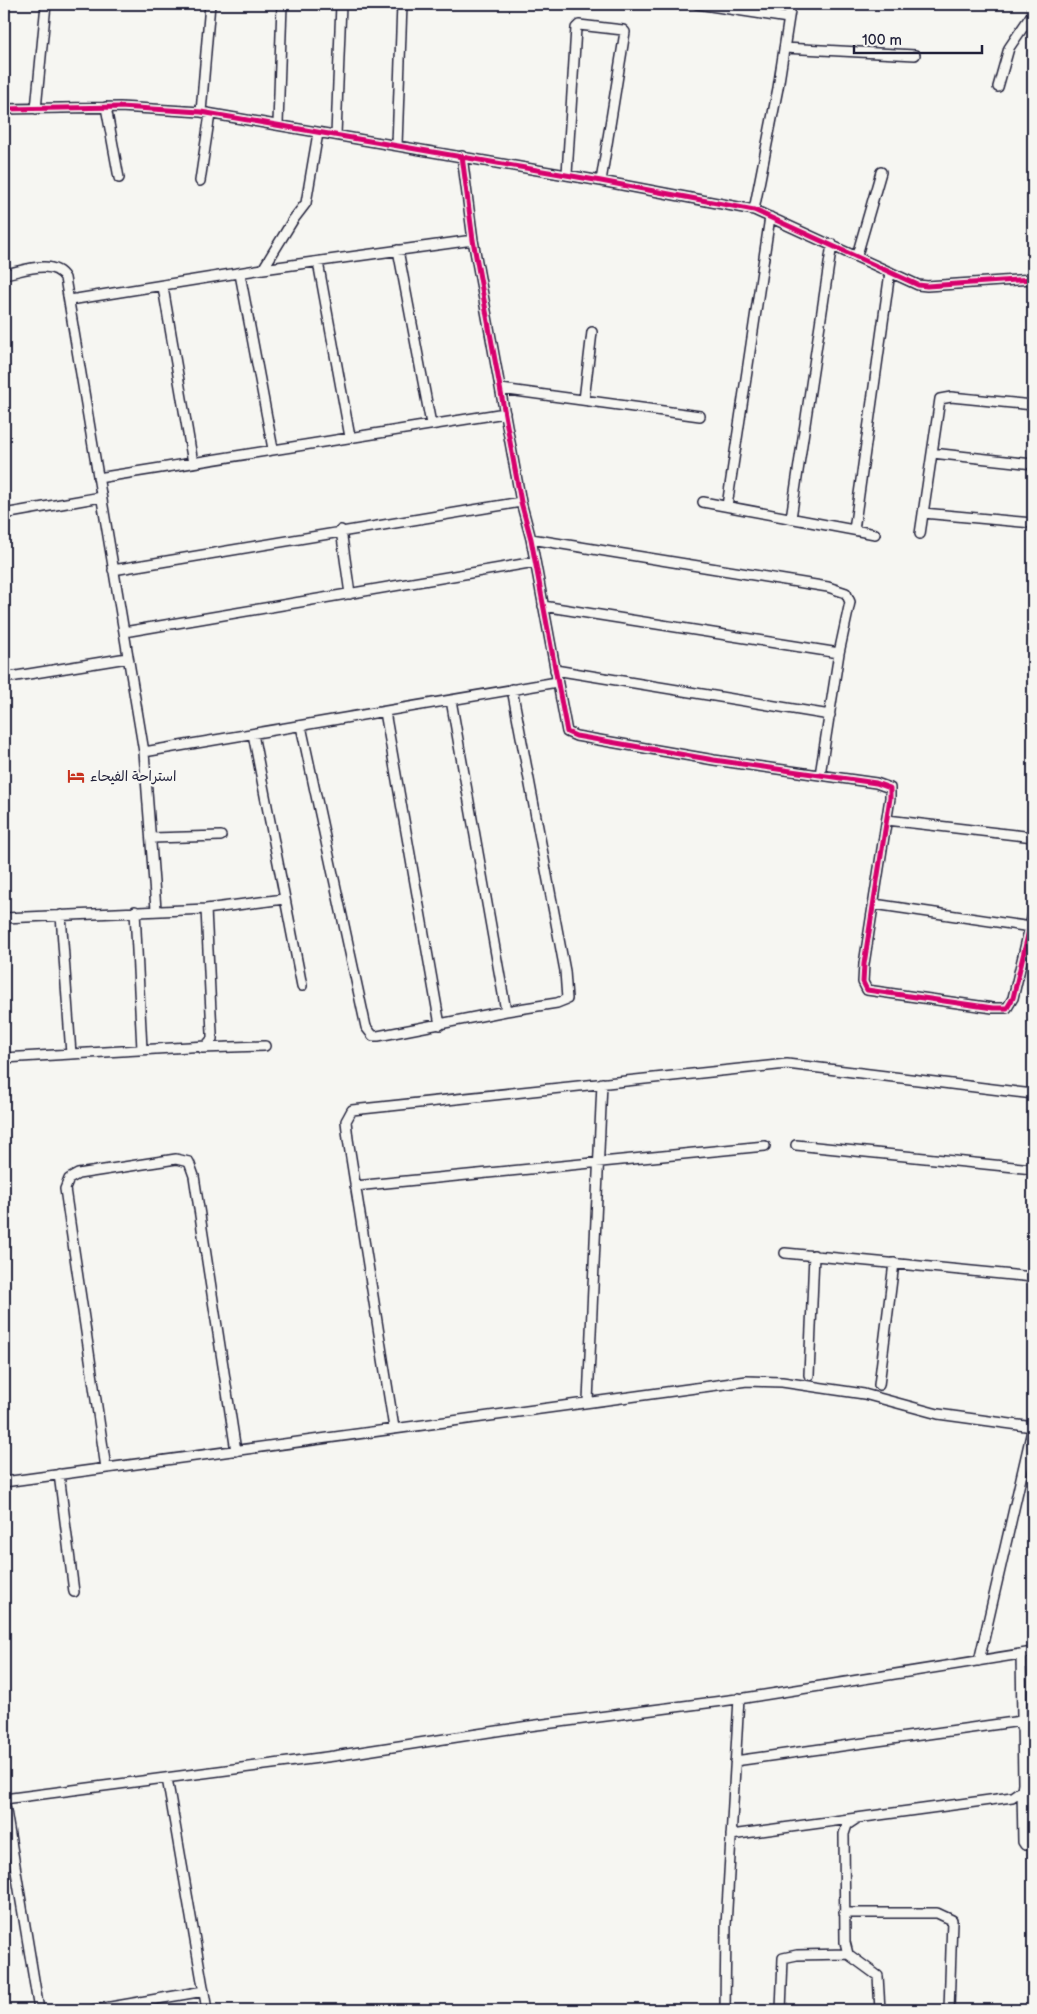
<svg xmlns="http://www.w3.org/2000/svg" width="1037" height="2014" viewBox="0 0 1037 2014" font-family="'Balsamiq Sans','Playpen Sans Arabic',sans-serif">
<rect width="100%" height="100%" fill="#f6f6f2"/>
<filter id="ink" filterUnits="userSpaceOnUse"><feTurbulence type="fractalNoise" baseFrequency=".02" numOctaves="2"/><feDisplacementMap in="SourceGraphic" scale="10" xChannelSelector="R" yChannelSelector="G"/><feConvolveMatrix kernelMatrix="1 2 1 2 8 2 1 2 1" color-interpolation-filters="sRGB"/></filter>
<g filter="url(#ink)">
<g fill="none" stroke-linecap="round" stroke-linejoin="round">
<g stroke="#22223b" stroke-width="12">
<path id="minor" d="M697,4L788,18
M784,48L915,55
M998,87L1009,48L1032,14L1033,4
M106,107L119,178
M4,109L120,107L201,112L601,181L754,210L918,285L927,286L1033,279
M36,109L46,4
M201,112L210,4
M278,124L282,4
M336,135L341,4
M397,145L402,4
M462,156L473,240L521,502L531,539L567,732L576,736L714,760L876,783L890,788V798L864,964L863,982L867,990L993,1008H1007L1013,998L1033,914
M567,174L576,28L579,25L623,30L625,32L601,181
M200,181L210,114
M754,210L778,88L791,4
M398,250L431,424
M857,255L881,172
M318,262L350,437
M263,269L293,220L306,203L318,133
M4,274C23,271 53,258 65,278L144,752L557,682
M240,274L273,449
M163,287L193,463
M70,300L263,269L473,240
M501,389L700,416
M584,400L592,332
M932,453L1033,464
M98,478L505,413
M703,502L875,534
M727,506L770,217
M923,513L1033,523
M4,514L101,497
M791,518L832,244
M341,530L350,594
M854,530L890,272
M920,534L940,399L951,397L1033,405
M531,539L828,587L846,593L850,602L839,653L820,775
M113,570L521,502
M543,606L839,653
M124,632L535,562
M555,670L830,715
M4,678L127,658
M451,700L506,1011
M385,712L440,1025
M301,726L366,1027L373,1036H378L506,1011L557,1003L567,999L565,971L512,689
M253,734L302,986
M144,752L156,909
M887,820L1033,837
M152,838L221,836
M874,904L1031,927
M135,911L142,1049
M61,915L71,1054
M4,918L206,909L284,899
M202,1048L265,1046
M4,1058L206,1046L212,1039V1033L206,909
M796,1145L1033,1169
M355,1186L765,1146
M785,1253L1033,1277
M809,1375L814,1255
M879,1385L894,1263
M588,1401L602,1083
M394,1428L348,1139L346,1121L352,1110L787,1064L1033,1094
M106,1468L65,1189L69,1179L78,1174L176,1159L189,1162L194,1176L236,1451
M59,1474L74,1592
M4,1482L747,1381L782,1382L864,1394L938,1414L1033,1427
M979,1661L1033,1426
M1021,1727L1033,1726
M735,1761L1021,1721
M167,1778L207,2010
M1023,1783L1033,1782
M1022,1790L1023,1842L1025,1845H1033
M4,1799L334,1756L529,1726L745,1698L1033,1652
M4,1799L39,2010
M856,1819L847,1825L844,1834L845,1942L848,1954L878,1976L880,2010
M731,1835L1012,1797L1022,1790L1023,1783L1021,1654
M844,1913H937L952,1920L949,2010
M93,2010L204,1991
M725,2010L726,1926L739,1698
M781,2010L783,1958L797,1955L848,1954"/>
</g>
<use href="#minor" stroke="#f6f6f2" stroke-width="9"/>
<g stroke="#f6f6f2" stroke-width="8">
<path id="cycleway" d="M4,109L120,107L201,112L601,181L754,210L918,285L927,286L1033,279
M462,156L473,240L521,502L531,539L567,732L576,736L714,760L876,783L890,788V798L864,964L863,982L867,990L993,1008H1007L1013,998L1033,914"/>
</g>
<use href="#cycleway" stroke="#d6006c" stroke-width="5"/>
</g>
</g>
<defs>
<g id="hotel-bare" transform="scale(1.35)"><path d="M-6-4.5h1.5V1H6V5H4.5V3h-9V5H-6ZM-4 0a1.8 1.8 0 1 1 3.6 0ZM.5 0V-2.5h3Q6-2.5 6 0Z" fill="#c8321e" stroke="#f6f6f2" stroke-width="2.5" paint-order="stroke"/></g>
</defs>
<g fill-rule="evenodd">
<use href="#hotel-bare" x="76" y="776"/>
</g>
<g text-anchor="middle" stroke-width="4.5" stroke-linejoin="round" paint-order="stroke">
<g font-size="14" fill="#22223b" stroke="#f6f6f2" text-anchor="start">
<text x="90" y="781">استراحة الفيحاء</text>
</g>
</g>
<rect width="1037" height="2014" fill="none" stroke="#f6f6f2" stroke-width="20"/>
<rect x="10" y="10" width="1017" height="1994" fill="none" stroke="#22223b" stroke-width="2" filter="url(#ink)"/>
<path d="M854 45v8h128v-8" fill="none" stroke="#22223b" stroke-width="2.5"/>
<text x="862" y="45" font-size="15" fill="#22223b" stroke="#f6f6f2" stroke-width="4" paint-order="stroke">100 m</text>
</svg>
